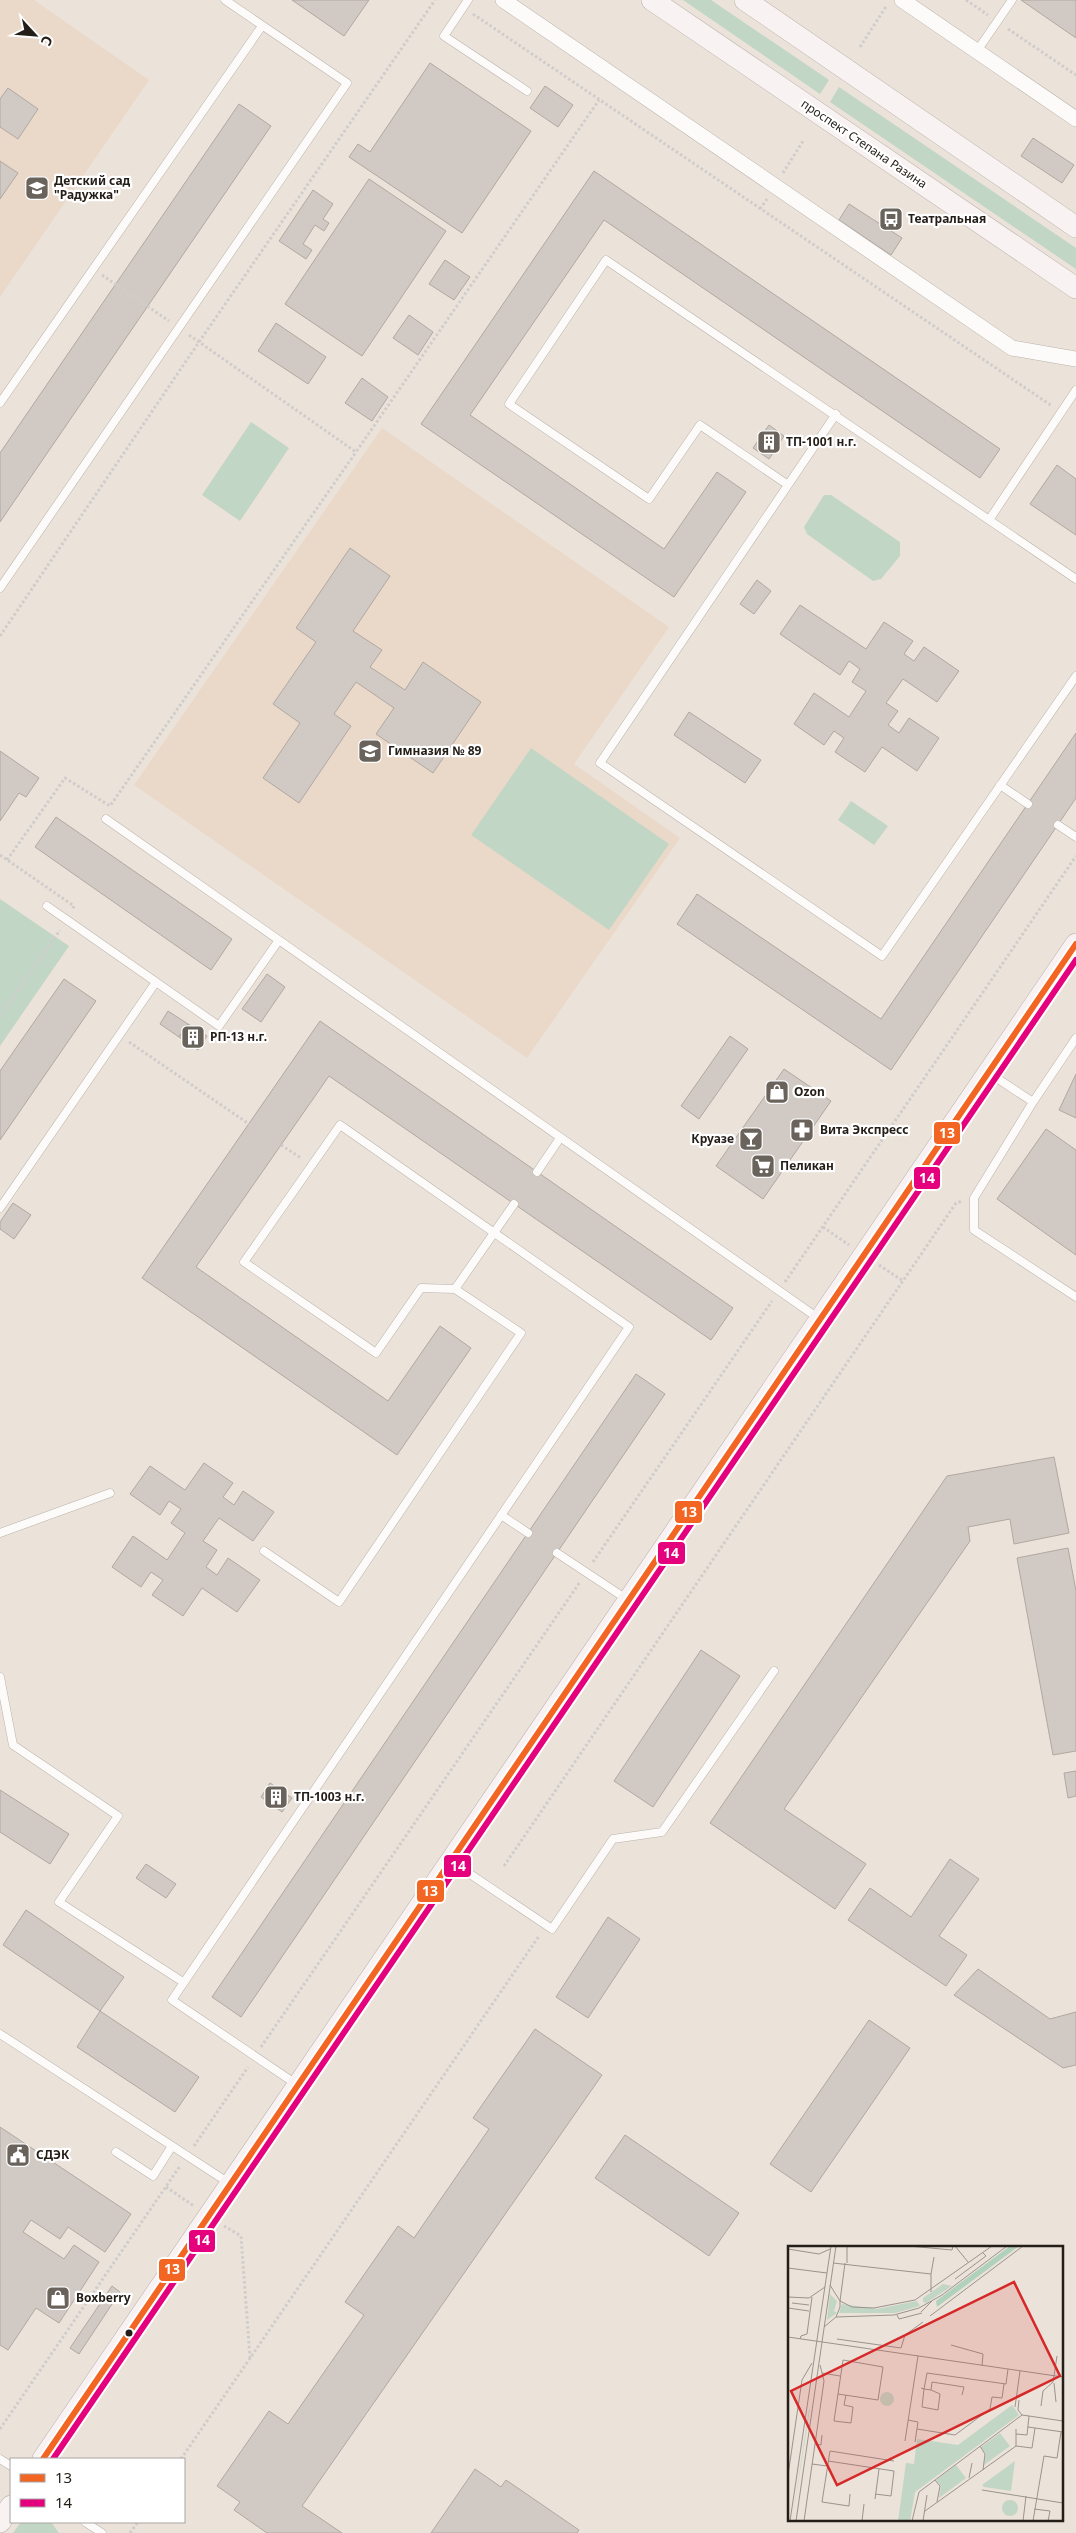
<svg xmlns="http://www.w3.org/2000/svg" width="1076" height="2533" viewBox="0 0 1076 2533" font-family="'Noto Sans',sans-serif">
<rect width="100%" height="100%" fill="#ebe2d9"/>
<path fill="#ead9c9" d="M0,0H34L149,80L0,297Z
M382,428L669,627L574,764L680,838L527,1058L134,785Z"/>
<path fill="#c2d6c6" d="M683,0H711L829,80L820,94Z
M839,87L1076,248V269L830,102Z
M251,422L289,448L240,521L202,495Z
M824,495H831L900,542V556L881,579L873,581L807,534L804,527Z
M531,748L669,844L609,930L471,835Z
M851,801L888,826L874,845L838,820Z
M0,899L69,946L0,1046Z
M21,2522H51L59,2533H13Z"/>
<path fill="#d1cac4" stroke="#b0a8a1" d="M292,0H369L344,36Z
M1021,0H1076V38Z
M430,63L531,131L462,233L349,157L358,144L370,152Z
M545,86L573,105L558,127L530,108Z
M8,88L38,109L18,139L0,127V99Z
M239,104L271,126L0,522V453Z
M1033,138L1074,165L1062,183L1021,156Z
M0,161L18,173L0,199Z
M594,171L1000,449L980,478L604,220L470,415L664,549L717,472L746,492L674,597L421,424Z
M369,179L446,231L362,356L285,304Z
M313,190L333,204L323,219L329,223L324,231L315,225L303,244L312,250L306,259L279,241Z
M849,204L902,238L891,255L839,220Z
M445,260L470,277L454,300L429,284Z
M409,315L433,332L418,355L393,338Z
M276,323L326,357L308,384L258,351Z
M362,378L388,397L372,421L345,403Z
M769,425L784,436L769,459L753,448Z
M1057,465L1076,479V535L1030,504Z
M350,548L390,576L353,631L382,650L370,667L405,690L423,662L481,702L433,773L376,734L394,708L356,682L334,714L351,726L299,803L263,778L300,723L273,704L316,642L296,628Z
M757,580L771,591L754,614L740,604Z
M800,605L866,649L884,622L913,641L904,654L914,661L924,647L959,671L937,702L903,679L886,703L898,711L888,725L899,733L909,718L939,738L917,771L882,747L865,772L835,752L844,738L834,731L824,745L794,724L814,693L849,717L866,691L852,682L860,669L849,661L840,675L780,634Z
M689,712L761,760L745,783L674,735Z
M1076,733V798L891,1070L677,924L697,894L881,1019Z
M0,751L39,778L26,797L19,793L0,821Z
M56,817L232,939L211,970L35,847Z
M267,974L285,987L261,1022L242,1009Z
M64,979L96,1001L0,1140V1071Z
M168,1011L188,1024L179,1037L160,1024Z
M320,1021L733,1308L711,1340L329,1076L196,1267L388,1401L440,1326L471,1348L397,1455L142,1278Z
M188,1024L207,1036L198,1050L179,1037Z
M730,1036L748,1049L699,1119L681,1106Z
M784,1069L831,1101L763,1199L716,1166Z
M1076,1074V1118L1059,1110Z
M1046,1129L1076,1150V1255L997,1199Z
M13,1203L31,1215L14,1239L0,1229V1222Z
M636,1374L665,1394L241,2017L212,1997Z
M1054,1457L1069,1533L1014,1544L1010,1519L968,1527L970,1541L784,1809L866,1864L835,1909L710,1823L947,1476Z
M204,1463L233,1483L223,1497L234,1505L243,1491L274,1512L253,1541L219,1518L203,1541L217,1550L206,1567L217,1575L228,1558L260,1580L237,1612L202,1588L183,1616L152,1595L163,1580L151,1572L141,1587L112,1567L133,1536L167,1560L185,1533L171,1523L181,1509L169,1501L160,1515L130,1494L150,1466L185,1490Z
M1068,1548L1076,1591V1751L1053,1755L1017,1558Z
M701,1650L740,1676L653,1807L614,1781Z
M1076,1771V1796L1068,1798L1064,1773Z
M270,1783L292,1798L282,1812L261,1797Z
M0,1790L69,1834L50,1864L0,1832Z
M950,1859L979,1879L939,1936L967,1955L946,1986L848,1920L870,1888L911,1917Z
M146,1864L176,1884L166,1898L136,1878Z
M26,1910L124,1977L100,2011L3,1945Z
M608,1917L640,1939L588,2018L556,1997Z
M978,1969L1050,2019L1076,2012V2065L1063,2068L954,1995Z
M100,2011L199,2077L175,2112L77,2047Z
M869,2020L910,2048L811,2192L770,2164Z
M535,2029L602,2075L302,2506L342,2533H267L234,2510L240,2502L217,2486L269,2411L288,2424L364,2315L345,2302L398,2226L414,2238L489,2129L473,2118Z
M0,2127L131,2214L105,2252L68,2227L60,2239L31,2220L23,2232L64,2259L74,2245L99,2262L59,2323L36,2308L8,2350L0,2345Z
M625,2135L739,2213L709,2256L595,2178Z
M112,2286L120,2292L79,2354L70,2348Z
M475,2469L501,2487L506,2480L579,2530L577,2533H431Z"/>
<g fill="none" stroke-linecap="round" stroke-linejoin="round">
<g stroke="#bab2ab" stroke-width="9">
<path id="lane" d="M468,0L444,36L527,91
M977,51L1012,0
M0,403L262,26
M836,414L600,763L882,956L1076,676
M788,485L700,425L649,499L509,404L606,260L1076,579
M989,520L1076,390
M0,588L347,83L225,0
M1000,785L1028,804
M106,819L818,1318
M1058,825L1076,837
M47,906L219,1026L279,940
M1076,1038L1033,1102L974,1198V1230L1076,1297
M989,1073L1033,1102
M537,1172L560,1138
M0,1208L156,982
M455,1289L514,1204
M501,1515L528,1533
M0,1533L110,1493
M264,1551L339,1602L521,1333L455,1289L421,1288L376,1353L244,1262L340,1125L629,1327L172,2000L296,2084
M557,1553L628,1600
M0,1677L13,1745L118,1816L59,1902L183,1982
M452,1862L552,1929L613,1839L662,1832L774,1671
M0,2034L229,2183
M116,2152L153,2176L172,2146
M0,2459L11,2466
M85,2522L102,2533"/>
</g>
<g stroke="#bab2ab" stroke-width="16">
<path id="street" d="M503,0L1012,348L1076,359
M902,0L1076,119"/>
</g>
<g stroke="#bab2ab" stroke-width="22">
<path id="secondary" d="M652,0L1076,288
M745,0L1076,227
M43,2459L1076,944
M0,2522L11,2506"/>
</g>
<path stroke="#cfcdcb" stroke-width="3" stroke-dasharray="2.5 2.5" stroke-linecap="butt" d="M966,0L988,15
M473,14L1052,406
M1008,29L1076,75
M860,47L887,5
M783,173L803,141
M760,209L767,199
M102,275L169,321
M189,335L356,452L599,100
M0,636L199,342L435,0
M0,855L74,906L72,910
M7,860L65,778L110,806L356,452
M0,1017L60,930
M129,1042L249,1124
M281,1145L301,1158
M823,1227L849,1245
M879,1265L903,1281
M785,1282L1076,856
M593,1562L772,1301
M504,1866L956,1203L963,1201
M261,2047L580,1582
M194,2146L248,2067
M166,2187L194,2206
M224,2226L241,2236L250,2358
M0,2429L180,2166
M181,2459L539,1936
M130,2533L138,2522"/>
<use href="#lane" stroke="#fcfbf9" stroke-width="8"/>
<use href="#street" stroke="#fcfbf9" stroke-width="15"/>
<use href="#secondary" stroke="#f8f2f2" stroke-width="21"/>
<g stroke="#fff" stroke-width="10">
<path id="bus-1" d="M43,2459L1076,944"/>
</g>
<g stroke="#fff" stroke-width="10">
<path id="bus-2" d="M53,2459L1076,960"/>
</g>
<use href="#bus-1" stroke="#f26522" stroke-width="6"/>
<use href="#bus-2" stroke="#e5007d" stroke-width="6"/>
</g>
<defs>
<g id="school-square" transform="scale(1.25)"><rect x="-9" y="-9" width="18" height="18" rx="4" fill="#6a635c" stroke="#fff"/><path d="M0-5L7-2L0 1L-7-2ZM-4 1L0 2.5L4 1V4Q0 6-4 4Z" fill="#fff"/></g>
<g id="bus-square" transform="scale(1.25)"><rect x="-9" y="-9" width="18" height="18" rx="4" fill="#6a635c" stroke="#fff"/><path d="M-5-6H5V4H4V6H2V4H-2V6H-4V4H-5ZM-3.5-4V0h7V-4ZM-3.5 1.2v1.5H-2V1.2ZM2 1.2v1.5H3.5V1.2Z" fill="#fff"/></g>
<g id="building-square" transform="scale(1.25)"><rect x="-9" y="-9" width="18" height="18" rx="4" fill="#6a635c" stroke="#fff"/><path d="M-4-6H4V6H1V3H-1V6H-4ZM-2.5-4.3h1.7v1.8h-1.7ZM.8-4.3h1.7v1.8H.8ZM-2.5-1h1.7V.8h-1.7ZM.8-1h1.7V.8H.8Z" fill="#fff"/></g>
<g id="shop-square" transform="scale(1.25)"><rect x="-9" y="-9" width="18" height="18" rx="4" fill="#6a635c" stroke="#fff"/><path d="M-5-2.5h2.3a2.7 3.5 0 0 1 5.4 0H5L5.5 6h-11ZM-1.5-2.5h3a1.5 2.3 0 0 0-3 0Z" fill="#fff"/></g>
<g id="pharmacy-square" transform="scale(1.25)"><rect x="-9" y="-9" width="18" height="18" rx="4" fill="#6a635c" stroke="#fff"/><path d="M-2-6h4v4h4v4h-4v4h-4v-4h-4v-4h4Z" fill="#fff"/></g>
<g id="bar-square" transform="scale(1.25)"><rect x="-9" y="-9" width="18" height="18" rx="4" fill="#6a635c" stroke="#fff"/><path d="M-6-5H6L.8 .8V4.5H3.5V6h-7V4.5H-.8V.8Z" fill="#fff"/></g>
<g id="supermarket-square" transform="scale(1.25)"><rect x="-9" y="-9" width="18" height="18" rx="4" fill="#6a635c" stroke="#fff"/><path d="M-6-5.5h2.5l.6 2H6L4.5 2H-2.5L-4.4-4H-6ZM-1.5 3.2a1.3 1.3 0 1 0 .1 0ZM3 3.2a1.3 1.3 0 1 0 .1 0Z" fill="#fff"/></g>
<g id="civic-square" transform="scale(1.25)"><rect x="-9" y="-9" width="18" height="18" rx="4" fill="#6a635c" stroke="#fff"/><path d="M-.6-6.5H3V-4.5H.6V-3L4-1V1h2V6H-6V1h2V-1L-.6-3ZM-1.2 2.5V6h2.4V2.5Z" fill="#fff"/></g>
</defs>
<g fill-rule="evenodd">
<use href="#school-square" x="37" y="188"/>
<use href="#bus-square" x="891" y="219"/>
<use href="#building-square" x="769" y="442"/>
<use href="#school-square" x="370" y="751"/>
<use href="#building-square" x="193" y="1037"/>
<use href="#shop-square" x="777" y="1092"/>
<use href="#pharmacy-square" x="802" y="1130"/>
<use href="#bar-square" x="751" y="1139"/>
<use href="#supermarket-square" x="763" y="1166"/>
<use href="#building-square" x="276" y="1797"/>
<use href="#civic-square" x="18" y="2155"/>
<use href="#shop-square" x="58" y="2298"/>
</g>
<circle fill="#241e18" stroke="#fff" stroke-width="2" cx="129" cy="2333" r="4.5"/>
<g text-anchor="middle" stroke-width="4.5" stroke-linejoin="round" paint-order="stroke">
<g font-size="12" fill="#241e18" stroke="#fff">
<text transform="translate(864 144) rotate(34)" y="4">проспект Степана Разина</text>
</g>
<g font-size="12" font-weight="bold" fill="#241e18" stroke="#fff" text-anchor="start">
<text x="54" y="185">Детский сад<tspan x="54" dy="14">"Радужка"</tspan></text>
<text x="908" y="223">Театральная</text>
<text x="786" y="446">ТП-1001 н.г.</text>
<text x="388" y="755">Гимназия № 89</text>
<text x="210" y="1041">РП-13 н.г.</text>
<text x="794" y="1096">Ozon</text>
<text x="820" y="1134">Вита Экспресс</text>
<text x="734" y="1143" text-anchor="end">Круазе</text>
<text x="780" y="1170">Пеликан</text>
<text x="294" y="1801">ТП-1003 н.г.</text>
<text x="36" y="2159">СДЭК</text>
<text x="76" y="2302">Boxberry</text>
</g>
</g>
<g transform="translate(788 2246)">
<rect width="275" height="275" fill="#ebe2d9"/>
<path d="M155,38L164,40L138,57L135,56V52ZM42,48L49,55L46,65L49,67L39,74ZM129,55L132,60L107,67H51L54,58L89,63ZM92 153a7 7 0 1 1 14 0a7 7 0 1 1-14 0ZM224,159L231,169L127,246L122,275H110L118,217L126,218L129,193L170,199ZM21,163H22L4,275ZM212,187L222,200L196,219L198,208L193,201ZM227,215L223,245L196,241L194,239ZM168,219L178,232L151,252L153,240L148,234ZM214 262a8 8 0 1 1 16 0a8 8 0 1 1-16 0Z" fill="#c2d6c6"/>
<path d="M222,0H231L149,61L148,55Z" fill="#b0d1bb"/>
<path fill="none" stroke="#9b948c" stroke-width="1" d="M121,0L164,4L165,0M167,0L180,16M0,3L31,8L42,3M45,17L143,28V46M59,17V0M0,22L39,27M143,28L146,11M167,33L198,10L195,7M0,51L21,52L37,41M52,55L57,17M52,55L64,61L86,62L127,54L204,0M4,57L21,59M0,62L21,65M133,66L144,55M109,69L111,73L134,67M142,70L235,0M48,71L106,69L131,62L154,49L219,0M36,81L48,71L52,61V55L42,39M0,91L275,131M12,93L13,90L19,88L24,51M49,93L113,102L117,89L135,76M163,99L195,108L194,120M34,127L52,130M266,130L269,110M266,137L268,156M133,142L136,143L143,144L152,148L150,164L134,161L136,143L139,127L218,138L220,123M143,144L144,136L176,141L174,149M50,148L90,154L95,121L55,114L50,148L46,175L63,177L65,161L56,159L58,149M231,154L230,164L234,169M253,160L255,145L265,136L266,130M227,161L232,125M120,174L130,176L127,196M240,181L275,186M129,183L167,189L202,163L204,151L214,152L216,138M228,188L239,189L241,170M117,195L130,110M27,198L33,199L34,189M192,200L197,208L195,224M228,200V183M40,215L106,225L103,250L87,248M24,218L39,220M0,229L14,134L24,117M181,232L184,217M147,234L152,240L149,256M194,244L275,257M62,248L61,260L34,256L42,205L106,215M87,253L91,223M246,263L262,265L260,275M137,265L228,200L244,202L247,182M2,275L43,0M8,275L48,0M16,275L36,135L32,119M74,275L76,258M124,275L131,246L234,169L275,175M135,275L139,249M235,275L238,250M245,275L256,210L269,212L273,186"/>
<path fill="#d62828" fill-opacity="0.15" stroke="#d62828" stroke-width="2.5" d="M226,36L272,130L49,239L3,145Z"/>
<rect width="275" height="275" fill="none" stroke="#241e18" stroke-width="2.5"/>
</g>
<g stroke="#fff" stroke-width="2">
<rect x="933" y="1121" width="28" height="24" rx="5" fill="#f26522"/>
<rect x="913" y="1166" width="28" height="24" rx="5" fill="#e5007d"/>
<rect x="674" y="1500" width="29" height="24" rx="5" fill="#f26522"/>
<rect x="657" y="1541" width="29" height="24" rx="5" fill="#e5007d"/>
<rect x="443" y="1854" width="29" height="24" rx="5" fill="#e5007d"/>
<rect x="416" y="1879" width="29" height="24" rx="5" fill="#f26522"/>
<rect x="188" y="2229" width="28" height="24" rx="5" fill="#e5007d"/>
<rect x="158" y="2258" width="28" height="24" rx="5" fill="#f26522"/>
</g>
<g font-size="14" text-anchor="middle" font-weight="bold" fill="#fff">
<text x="947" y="1138">13</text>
<text x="927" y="1183">14</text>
<text x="689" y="1517">13</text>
<text x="671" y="1558">14</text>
<text x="458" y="1871">14</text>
<text x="430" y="1896">13</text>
<text x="202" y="2245">14</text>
<text x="172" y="2274">13</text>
</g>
<rect x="10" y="2458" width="175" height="65" fill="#ffffff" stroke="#a7a5a3"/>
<rect x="20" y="2474" width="25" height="8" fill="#f26522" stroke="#a7a5a3"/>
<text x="55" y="2483" font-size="15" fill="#241e18">13</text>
<rect x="20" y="2499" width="25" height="8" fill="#e5007d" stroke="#a7a5a3"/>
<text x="55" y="2508" font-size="15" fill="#241e18">14</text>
<g transform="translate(35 35) rotate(116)" stroke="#ffffff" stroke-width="4" paint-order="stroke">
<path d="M0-4L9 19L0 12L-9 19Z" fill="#241e18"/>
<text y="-8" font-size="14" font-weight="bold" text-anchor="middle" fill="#241e18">С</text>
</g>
</svg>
